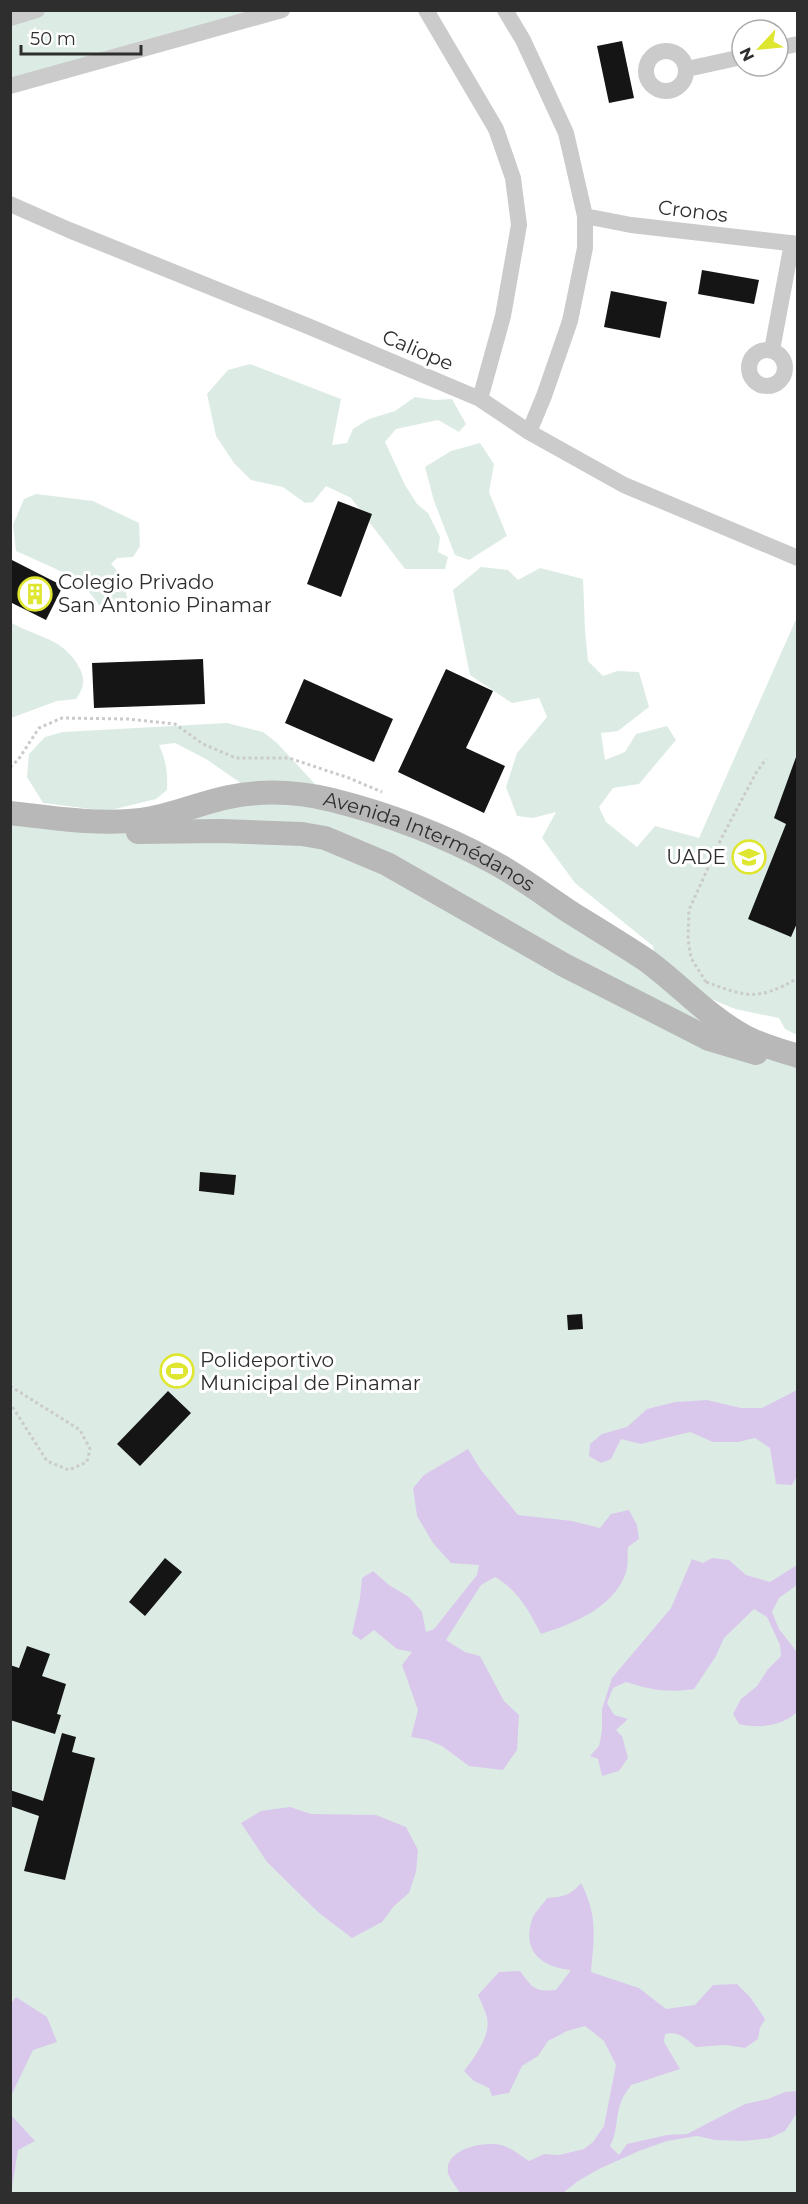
<svg xmlns="http://www.w3.org/2000/svg" width="808" height="2204" viewBox="0 0 808 2204" font-family="Montserrat,sans-serif">
<rect width="100%" height="100%" fill="#fff"/>
<path fill="#dcece5" d="M37,11H283L11,87V18Z
M250,364L341,399L332,445L347,443L353,429L369,419L395,411L415,397L435,400L452,399L466,424L459,432L438,420L396,429L385,442L405,485L417,504L428,513L440,537L438,552L448,557L445,569H405L351,498L326,486L313,502L305,503L283,487L251,480L234,463L216,436L207,394L228,370Z
M480,443L494,464L489,492L507,536L469,560L455,555L434,501L425,467L451,451Z
M36,494L93,501L139,523L140,546L133,557L117,558L111,564L123,577L127,598L121,604L99,605C81,575 45,565 16,551L13,525L24,499Z
M481,567L508,570L518,580L540,568L583,579L585,630L588,661L603,676L617,671L639,672L649,707L618,731L601,733L605,760L625,752L636,734L667,726L676,740L639,784L613,788L599,807L606,822L637,847L655,826L699,838L797,617V1035L785,1029L779,1018L735,1009L699,994L797,1062V2193L11,2194V818L98,827L255,793L206,759L175,743L159,745C166,760 168,774 167,790L156,799L107,811L43,803L27,777L29,754L45,737L63,732L227,723L263,732L277,743L316,785L387,817L654,951L653,946L575,883L542,838L556,812L533,818L517,816L506,787L517,753L547,717L539,698L512,703L470,675L453,590Z
M10,622C37,638 64,637 80,669C86,681 83,689 76,699L57,701L11,718Z"/>
<path fill="#dac8ec" d="M797,1390V1476L792,1485L776,1484L770,1448L755,1438L738,1442H713L690,1432L641,1444L621,1439L611,1459L601,1463L589,1456L590,1444L602,1434L627,1427L647,1409L675,1402L707,1400L741,1408H762Z
M468,1449L481,1470L518,1515L572,1521L600,1528L611,1514L629,1510L637,1525L639,1539L628,1547C627,1555 629,1567 625,1575C613,1608 572,1624 541,1634C529,1611 518,1590 495,1577L481,1585L446,1640L465,1652L480,1656L504,1701L519,1715L517,1750L503,1770L469,1766L442,1746L428,1740L411,1737L418,1710L402,1665L412,1652L397,1649L374,1630L361,1640L352,1634L360,1598L362,1578L373,1571L389,1585L409,1597L422,1612L426,1632L434,1629L477,1575L479,1565L451,1563L433,1543L417,1516L413,1488L424,1475Z
M712,1558L729,1560L746,1575L770,1582L797,1565V1585L779,1598L772,1612L779,1629L797,1652V1712C783,1726 758,1729 739,1724L733,1714L741,1699L757,1686L768,1669L781,1656L780,1645L767,1617L754,1609L724,1638L716,1656L694,1689C668,1693 651,1690 626,1682L613,1688L607,1703L614,1715L628,1719L616,1730L622,1736L628,1758L619,1771L602,1776L598,1759L590,1756L599,1746L602,1731V1709L612,1678L671,1608L692,1559L703,1563Z
M290,1807L311,1814L376,1815L406,1827L418,1850L416,1872L409,1893L394,1906L382,1922L352,1938L319,1913L267,1862L241,1823L261,1811Z
M581,1883C598,1915 594,1938 591,1972L639,1988L666,2009L695,2005L713,1985L737,1984L750,1997L765,2019L760,2028L758,2039L745,2048L726,2045L696,2047C686,2039 679,2031 665,2034L664,2042L680,2069L631,2085C628,2090 623,2096 621,2102C615,2118 618,2132 610,2146L619,2155L627,2144L667,2135L687,2134L745,2104L768,2099L785,2092L797,2091V2113L785,2131L770,2138L744,2141L715,2140L697,2136L667,2141L639,2151L599,2169L578,2181L563,2193H460C457,2188 450,2179 448,2173C444,2148 487,2140 504,2146C513,2149 521,2156 529,2161L544,2154L559,2155L584,2149L593,2142L604,2126L616,2065L604,2041L585,2026L567,2031L548,2041L538,2056L522,2066L509,2093L492,2096L489,2088L474,2081L464,2071C474,2058 491,2036 487,2018C485,2010 481,2002 478,1995L499,1972L520,1971C533,1988 534,1992 556,1990L571,1970C542,1967 520,1951 533,1917C536,1911 543,1904 547,1898C563,1897 571,1895 581,1883Z
M16,1997L47,2017L57,2042L33,2050L12,2094L11,2115L35,2141L18,2150L11,2194L10,2005Z"/>
<path fill="#151515" d="M622,41L634,98L609,103L597,46Z
M702,270L759,280L754,304L698,294Z
M611,291L667,302L660,338L604,327Z
M338,501L372,514L341,597L307,584Z
M10,559L63,586L46,620L10,602Z
M203,659L205,704L94,708L92,663Z
M446,669L493,691L466,748L505,766L484,813L398,772Z
M304,679L393,719L374,762L285,723Z
M796,757H798V921L791,937L748,919L786,824L774,818Z
M200,1172L236,1175L234,1195L199,1191Z
M582,1314L583,1329L568,1330L567,1315Z
M168,1391L191,1413L140,1466L117,1444Z
M165,1558L182,1572L145,1616L129,1602Z
M27,1646L50,1654L42,1676L66,1684L57,1714L61,1715L55,1734L10,1720V1665L19,1668Z
M62,1733L76,1737L72,1752L95,1758L65,1880L24,1871L39,1816L10,1806V1790L43,1801Z"/>
<g fill="none" stroke-linecap="round" stroke-linejoin="round">
<path stroke="#cbcbcb" stroke-width="3" stroke-dasharray="3 3" stroke-linecap="butt" d="M10,767L18,760L39,728L62,718L128,719L175,724L203,744L236,758H289L349,778L382,792
M706,982L691,958L688,939L689,910L721,839L756,773L766,759
M706,982C747,997 758,1001 798,978
M10,1386L80,1430L90,1449L87,1462L69,1470L47,1461L10,1403"/>
<path stroke="#cbcbcb" stroke-width="16" d="M426,10L496,129L513,178L519,225L503,316L480,399
M505,10L523,40L566,133L585,216V248L570,321L544,396L529,432
M10,18L37,10
M778,48L798,44
M646 71a20 20 0 1 1 40 0a20 20 0 1 1-40 0Z
M687,69L742,57
M10,86L282,10
M10,204L69,230L310,327L480,399L529,432L624,485L798,558
M585,216L631,225L798,244
M749 368a18 18 0 1 1 36 0a18 18 0 1 1-36 0Z
M772,350L792,243"/>
<g stroke="#b8b8b8" stroke-width="24">
<path id="s1" d="M10,813C54,818 98,825 141,820C172,816 199,803 229,797C263,790 299,792 332,800C388,814 443,835 493,862C521,877 547,897 573,914C597,929 622,944 646,960C679,984 706,1015 742,1035C759,1045 779,1050 798,1056"/>
<path d="M138,832L221,831L302,834L325,838L387,864L564,965L709,1039L756,1053"/>
</g>
</g>
<defs>
<g id="building-ring" transform="scale(1.725)"><circle r="9.5" fill="#fff" stroke="#dee630" stroke-width="1.5"/><path d="M-4-6H4V6H1V3H-1V6H-4ZM-2.5-4.3h1.7v1.8h-1.7ZM.8-4.3h1.7v1.8H.8ZM-2.5-1h1.7V.8h-1.7ZM.8-1h1.7V.8H.8Z" fill="#dee630"/></g>
<g id="university-ring" transform="scale(1.725)"><circle r="9.5" fill="#fff" stroke="#dee630" stroke-width="1.5"/><path d="M0-5L7-2L0 1L-7-2ZM-4 1L0 2.5L4 1V4Q0 6-4 4Z" fill="#dee630"/></g>
<g id="stadium-ring" transform="scale(1.725)"><circle r="9.5" fill="#fff" stroke="#dee630" stroke-width="1.5"/><path d="M0-5a6.5 5 0 1 0 0 10a6.5 5 0 1 0 0-10ZM-3.5-1.8h7v3.6h-7Z" fill="#dee630"/></g>
</defs>
<g fill-rule="evenodd">
<use href="#building-ring" x="35" y="594"/>
<use href="#university-ring" x="749" y="857"/>
<use href="#stadium-ring" x="177" y="1371"/>
</g>
<g text-anchor="middle" stroke-width="6" stroke-linejoin="round" paint-order="stroke">
<g font-size="20" fill="#2e2e2e" stroke="#fff">
<text transform="translate(693 211) rotate(7)" y="7">Cronos</text>
<text transform="translate(418 350) rotate(23)" y="7">Caliope</text>
<text dy="7" stroke="none"><textPath href="#s1" startOffset="432">Avenida Intermédanos</textPath></text>
</g>
<g font-size="20" fill="#2e2e2e" stroke="#fff" text-anchor="start">
<text x="58" y="589">Colegio Privado<tspan x="58" dy="23">San Antonio Pinamar</tspan></text>
<text x="726" y="864" text-anchor="end">UADE</text>
<text x="200" y="1367">Polideportivo<tspan x="200" dy="23">Municipal de Pinamar</tspan></text>
</g>
</g>
<rect width="808" height="2204" fill="none" stroke="#2e2e2e" stroke-width="24"/>
<g transform="translate(760 48) rotate(244)"><circle r="28" fill="#ffffff" stroke="#ababab" stroke-width="1.5"/>
<path d="M0-4.5L10 22L0 15L-10 22Z" fill="#dee630"/>
<text y="-9" font-size="16" font-weight="bold" text-anchor="middle" fill="#2e2e2e">N</text>
</g>
<path d="M21 45v9h120v-9" fill="none" stroke="#2e2e2e" stroke-width="3"/>
<text x="30" y="45" font-size="18" fill="#2e2e2e" stroke="#ffffff" stroke-width="4.5" paint-order="stroke">50 m</text>
</svg>
